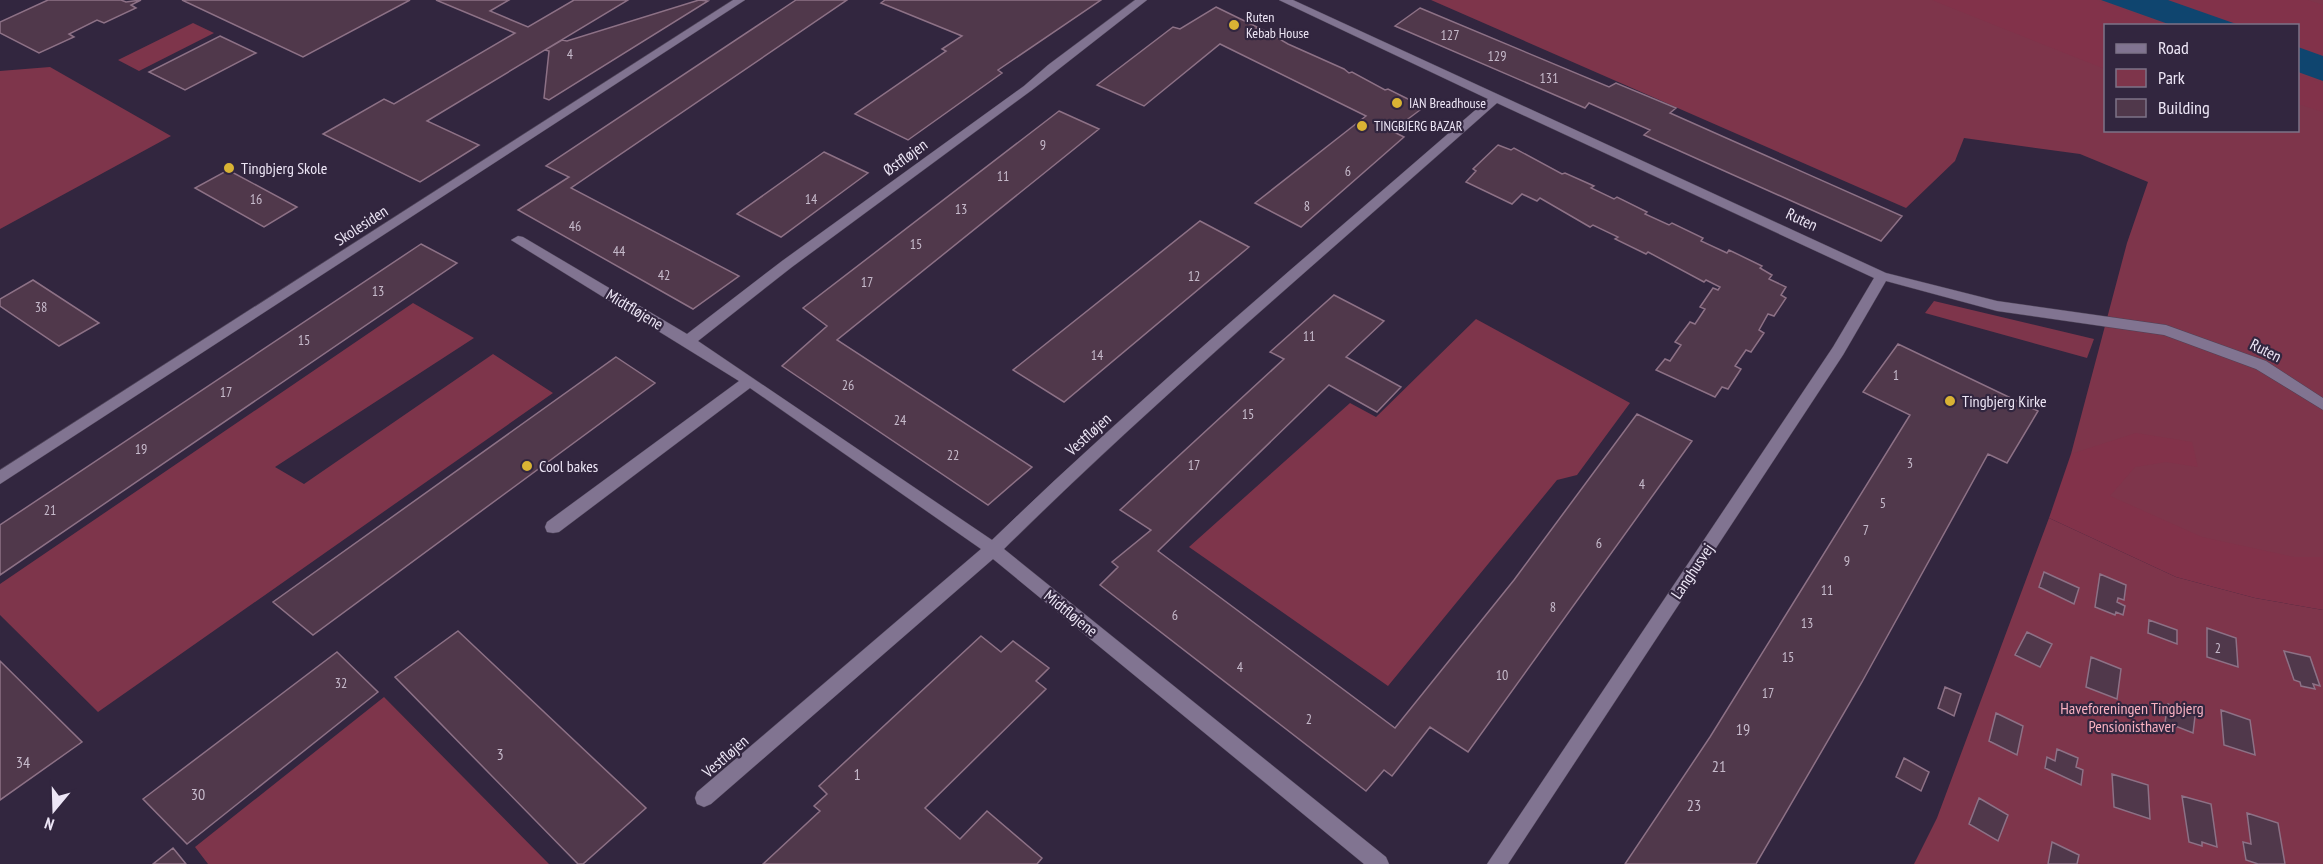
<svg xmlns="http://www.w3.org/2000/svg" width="2323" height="864" viewBox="0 0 2323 864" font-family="'PT Sans Narrow',sans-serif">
<rect width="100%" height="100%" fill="#32263f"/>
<path fill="#7e354b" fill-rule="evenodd" d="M1431,0H2323V566L2229,559L2104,500L2071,454L2127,243L2148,182L2080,154L1964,138L1955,161L1906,208ZM2106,26H2298V130H2106Z
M193,23L214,33L139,71L118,60Z
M50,67L171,136L0,229V71Z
M1934,301L2094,339L2087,358L1925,313Z
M413,303L474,338L275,467L304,484L493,354L553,393L98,712L0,615V584Z
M1476,319L1630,403L1577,475L1557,480L1388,686L1189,547L1350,403L1376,417Z
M2049,518L2176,577L2255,598L2323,610V864H1914L1937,818Z
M384,697L549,864H208L195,847Z"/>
<path fill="#82324a" d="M1932,0H2097L2167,25L2106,26L2105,69Z
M2165,0H2308L2323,5V58L2298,48V26L2235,25Z
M2298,74L2323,83V112L2298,104Z
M2136,433L2192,442L2198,467L2166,462L2135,467L2110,496L2202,537L2294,557H2323V610L2255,598L2176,577L2049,518L2071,454Z"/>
<path fill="#0f456f" d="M2101,0H2168L2239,25H2171Z
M2298,47L2323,56V81L2298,72Z"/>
<path fill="#50384b" stroke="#8d7186" stroke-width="1.5" d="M48,0H121L126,2L141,0L131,5L136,8L104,23L97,20L69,34L74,37L39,53L0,33V22Z
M182,0H410L303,57Z
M436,0H509L490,11L528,27L574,0H628L427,121L479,145L420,182L323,134L384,99L394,104L515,33Z
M699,0L708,1L549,100L544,98L549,51L545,50L562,40L567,41Z
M796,0H847L571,188L739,276L693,309L518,210L569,177L546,166Z
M885,0H1101L998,70L1002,73L908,140L855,114L946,51L942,49L962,36L881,3Z
M1216,7L1257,27L1256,28L1264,30L1288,44L1344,69L1349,73L1352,72L1385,90L1388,89L1424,107L1392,131L1404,137L1301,227L1255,203L1366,116L1220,44L1144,106L1097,85L1173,27L1180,29Z
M1420,8L1609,87L1616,83L1676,108L1670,113L1902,216L1881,241L1644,135L1650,130L1589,103L1585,108L1395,26Z
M220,36L256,53L185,90L149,72Z
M1059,111L1099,129L837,340L1032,467L988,505L782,366L827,326L803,308Z
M1498,145L1511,150L1514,148L1562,174L1565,173L1594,186L1591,188L1614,199L1617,197L1647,212L1645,214L1669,225L1672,223L1703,238L1701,241L1727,253L1729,250L1762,266L1760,268L1772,275L1769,279L1786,287L1781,295L1786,298L1774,316L1768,314L1759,330L1764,333L1751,352L1746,350L1735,366L1741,369L1728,389L1722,387L1715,397L1656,370L1665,359L1670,361L1681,345L1675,342L1690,322L1695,324L1705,309L1700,307L1713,288L1718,290L1720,287L1706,280L1704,282L1648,252L1646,254L1615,239L1618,237L1593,225L1590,227L1540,198L1537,201L1522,194L1512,204L1466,182L1476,171L1473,169Z
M824,152L868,173L781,237L737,214Z
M228,170L297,207L264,227L195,188Z
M1200,221L1249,247L1064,402L1013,370Z
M421,244L457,263L0,575V525Z
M33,280L99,323L59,346L0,306V299Z
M1334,295L1384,321L1346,357L1401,387L1377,412L1329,385L1158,551L1395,728L1514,580L1637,414L1692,441L1468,752L1430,727L1392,776L1384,770L1366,791L1100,585L1118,567L1112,562L1151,530L1120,510L1284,359L1270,352Z
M1898,344L2038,411L2007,463L1988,454L1862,682L1756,864H1625L1710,737L1910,415L1863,392Z
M616,357L655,383L313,635L273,602Z
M2044,572L2079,588L2074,604L2039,587Z
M2100,574L2126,585L2124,600L2118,598L2117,602L2125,606L2123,615L2116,612L2115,615L2095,607Z
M2149,620L2177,630V644L2148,633Z
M2207,628L2236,638L2238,667L2207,657Z
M458,631L646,808L583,864H578L395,677Z
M2027,632L2052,644L2040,667L2015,655Z
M981,636L1001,652L1013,641L1049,668L1036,681L1046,689L925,808L960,839L987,811L1042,858L1037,864H763L820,811L814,806L827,794L819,786Z
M2284,651L2310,657L2320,686L2313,684L2315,689L2301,686L2300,682L2294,680Z
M337,652L378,692L187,844L143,799Z
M2091,657L2121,669L2117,699L2086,687Z
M0,661L82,742L0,800Z
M1945,687L1961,694L1954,716L1938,708Z
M2168,704L2195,716L2193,733L2165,722Z
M2221,710L2250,720L2255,755L2224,745Z
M1996,713L2023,726L2017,755L1989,741Z
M2057,749L2078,758L2076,767L2083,770L2081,785L2045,768L2047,757L2055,761Z
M1904,758L1929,772L1921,791L1896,777Z
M2112,774L2148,785L2150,819L2114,807Z
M2182,796L2211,804L2217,847L2202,842V846L2189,842Z
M1979,798L2008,815L1998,841L1969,824Z
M2247,813L2278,823L2285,864H2258L2246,860L2243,842L2251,844Z
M2052,842L2079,855L2077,864H2048Z
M173,848L186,864H153Z"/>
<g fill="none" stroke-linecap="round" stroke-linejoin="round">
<g stroke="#4d4357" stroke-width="1">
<path id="minor" d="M733,0H745L0,484V470Z
M1135,0H1147L1032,90L792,267L698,341L992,540C1151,386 1322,244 1488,99L1279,0H1293L1886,273L1997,301L2166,325L2266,361L2323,398V410L2256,369L2164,335L1997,311L1886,281L1843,355L1508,864H1487L1833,347L1874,278L1497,103C1332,250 1162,393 1004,549L1386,857L1389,864H1364L993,559L711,804L704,807L697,804L695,798L697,792L981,549L750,388L559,532L553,533L547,532L545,527L547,522L739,381L511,240L518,236L523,237L687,334L782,261L1024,86L1048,65Z"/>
</g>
<use href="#minor" fill="#817491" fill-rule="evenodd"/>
</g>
<g fill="#d9b334" stroke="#32263f" stroke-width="2">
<circle cx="1234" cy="25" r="6"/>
<circle cx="1397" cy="103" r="6"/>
<circle cx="1362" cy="126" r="6"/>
<circle cx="229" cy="168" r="6"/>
<circle cx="1950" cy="401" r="6"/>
<circle cx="527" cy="466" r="6"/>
</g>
<g text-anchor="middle" stroke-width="4.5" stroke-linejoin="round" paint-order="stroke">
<g font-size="14" fill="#ede6f6" stroke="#32263f" text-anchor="start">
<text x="1246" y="22">Ruten<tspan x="1246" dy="16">Kebab House</tspan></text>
<text x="1409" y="108">IAN Breadhouse</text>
<text x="1374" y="131">TINGBJERG BAZAR</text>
</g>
<g font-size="14" fill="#c6bacb">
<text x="1450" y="40">127</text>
<text x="570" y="59">4</text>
<text x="1497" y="61">129</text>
<text x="1549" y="83">131</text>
<text x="1043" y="150">9</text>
<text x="1348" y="176">6</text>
<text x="1003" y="181">11</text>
<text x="256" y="204">16</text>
<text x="811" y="204">14</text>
<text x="1307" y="211">8</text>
<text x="961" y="214">13</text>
<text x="575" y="231">46</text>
<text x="916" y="249">15</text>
<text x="619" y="256">44</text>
<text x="664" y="280">42</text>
<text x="1194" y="281">12</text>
<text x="867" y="287">17</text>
<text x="378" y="296">13</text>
<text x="41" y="312">38</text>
<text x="1309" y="341">11</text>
<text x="304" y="345">15</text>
<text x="1097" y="360">14</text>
<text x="1896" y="380">1</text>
<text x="848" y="390">26</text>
<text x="226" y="397">17</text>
<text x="1248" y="419">15</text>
<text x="900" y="425">24</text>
<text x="141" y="454">19</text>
<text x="953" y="460">22</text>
<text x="1910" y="468">3</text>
<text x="1194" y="470">17</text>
<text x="1642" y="489">4</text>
<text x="1883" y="508">5</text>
<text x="50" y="515">21</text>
<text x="1866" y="535">7</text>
<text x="1599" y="548">6</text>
<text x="1847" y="566">9</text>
<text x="1827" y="595">11</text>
<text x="1553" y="612">8</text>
<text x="1175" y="620">6</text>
<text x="1807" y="628">13</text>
<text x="2218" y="653">2</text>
<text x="1788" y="662">15</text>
<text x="1240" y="672">4</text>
<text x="1502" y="680">10</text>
<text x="341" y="688">32</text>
<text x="1768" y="698">17</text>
<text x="1309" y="724">2</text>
</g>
<g font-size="16" fill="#ede6f6" stroke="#32263f">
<text transform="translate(905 157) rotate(-36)" y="6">Østfløjen</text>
<text transform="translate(1802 219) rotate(25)" y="6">Ruten</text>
<text transform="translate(361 225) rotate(-33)" y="6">Skolesiden</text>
<text transform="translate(635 309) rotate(31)" y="6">Midtfløjene</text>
<text transform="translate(2266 350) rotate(27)" y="6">Ruten</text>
<text transform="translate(1088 434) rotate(-42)" y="6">Vestfløjen</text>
<text transform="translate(1692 571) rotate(-56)" y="6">Langhusvej</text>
<text transform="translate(1071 613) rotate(39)" y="6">Midtfløjene</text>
<text transform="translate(725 756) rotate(-41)" y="6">Vestfløjen</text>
</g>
<g font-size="16" fill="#ede6f6" stroke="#32263f" text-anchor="start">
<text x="241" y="174">Tingbjerg Skole</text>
<text x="1962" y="407">Tingbjerg Kirke</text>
<text x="539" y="472">Cool bakes</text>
</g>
<g font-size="16" fill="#f8b1c1" stroke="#32263f">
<text x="2132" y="714">Haveforeningen Tingbjerg<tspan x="2132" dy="18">Pensionisthaver</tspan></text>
</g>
<g font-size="16" fill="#c6bacb">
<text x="1743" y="735">19</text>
<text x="500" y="760">3</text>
<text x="23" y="768">34</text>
<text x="1719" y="772">21</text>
<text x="857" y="780">1</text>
<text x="198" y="800">30</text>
<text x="1694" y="811">23</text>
</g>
</g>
<rect x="2104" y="24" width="195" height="108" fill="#32263f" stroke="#7d7388" stroke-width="1.5"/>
<rect x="2116" y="44" width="30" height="9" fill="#817491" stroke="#7d7388" stroke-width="1.5"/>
<text x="2158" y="54" font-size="18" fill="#ede6f6">Road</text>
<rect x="2116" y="69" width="30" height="18" fill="#7e354b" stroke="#7d7388" stroke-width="1.5"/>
<text x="2158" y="84" font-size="18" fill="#ede6f6">Park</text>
<rect x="2116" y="99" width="30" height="18" fill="#50384b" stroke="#7d7388" stroke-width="1.5"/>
<text x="2158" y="114" font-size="18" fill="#ede6f6">Building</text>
<g transform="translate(54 810) rotate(199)" stroke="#32263f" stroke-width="4.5" paint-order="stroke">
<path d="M0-4.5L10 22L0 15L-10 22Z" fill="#ede6f6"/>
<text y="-9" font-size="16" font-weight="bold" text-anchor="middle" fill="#ede6f6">N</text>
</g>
</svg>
